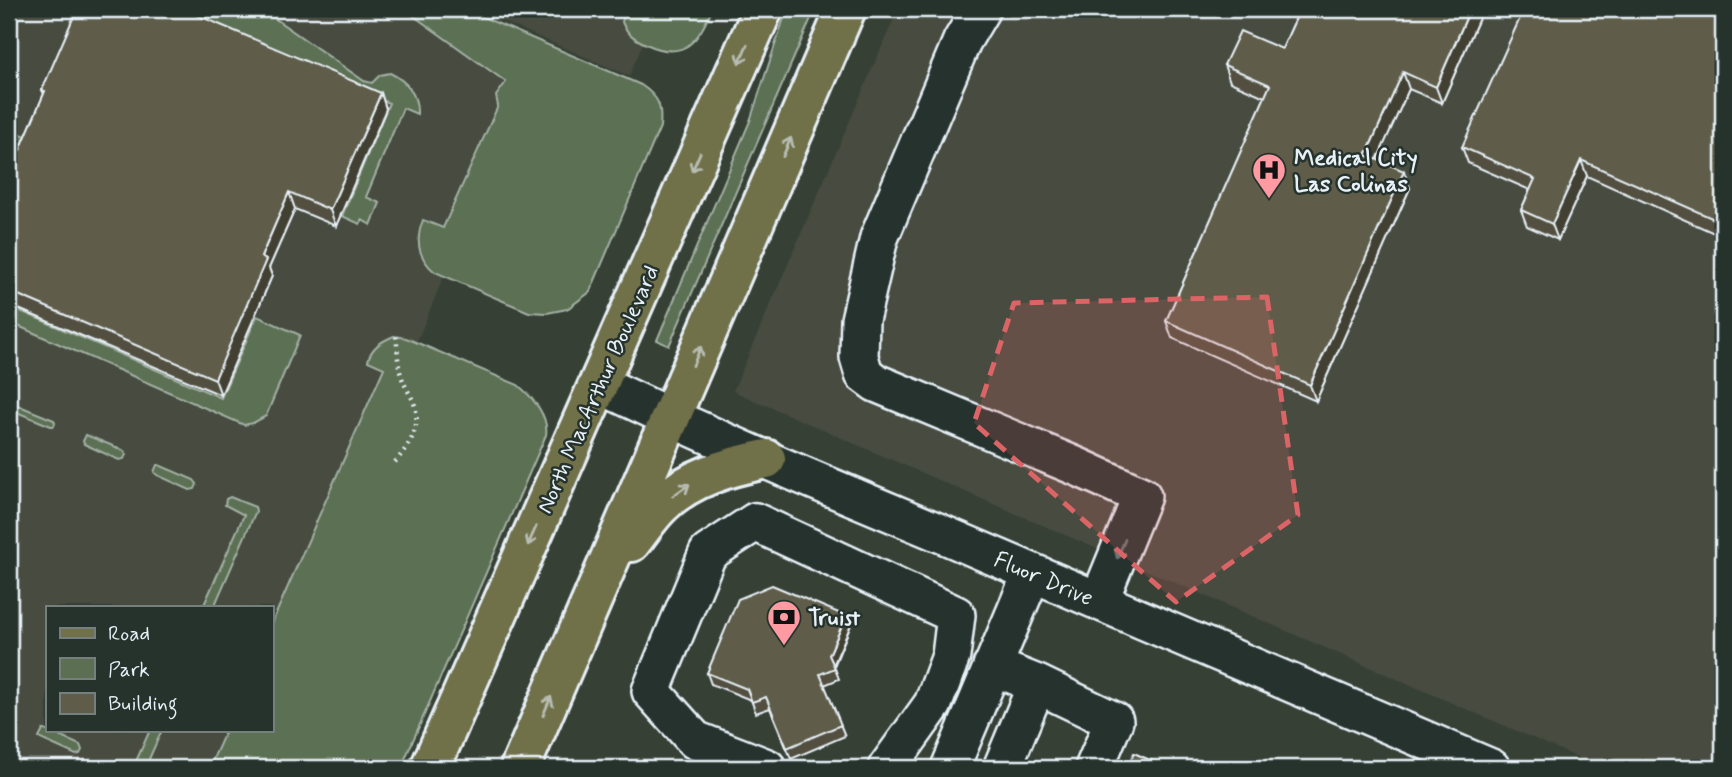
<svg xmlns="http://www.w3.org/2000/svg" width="1732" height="777" viewBox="0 0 1732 777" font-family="Mynerve,sans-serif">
<rect width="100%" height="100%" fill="#374035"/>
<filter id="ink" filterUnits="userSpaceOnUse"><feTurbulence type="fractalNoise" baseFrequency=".0143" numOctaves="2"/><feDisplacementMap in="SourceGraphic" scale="14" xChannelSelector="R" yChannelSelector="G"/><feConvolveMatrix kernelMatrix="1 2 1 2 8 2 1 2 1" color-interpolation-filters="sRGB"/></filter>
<g filter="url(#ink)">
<path fill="#464c3f" d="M9,9H426L524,82L271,695V607H47V730H257L241,768H9Z
M474,9H658L629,76Z
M898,9H1723V768H1602L733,391Z"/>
<path fill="#5c6f52" stroke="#a2b0a5" stroke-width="2" d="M172,9H261L364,81L372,83L380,75L390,73C407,81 418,95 417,114L403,108L366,197L380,203L371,225L362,220L360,224L342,216L389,103L171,10Z
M404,9H464L641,85C659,97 662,106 660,127L590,292L567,309L547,313L529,312L435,272C418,258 415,240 423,220L443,228L498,106L496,96L506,82Z
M626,9H640L647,12L649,9H712C698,41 685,62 646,44C635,39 627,34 622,22Z
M787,9H815L669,346L657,340L750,121Z
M9,129L33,139L24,160L9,153Z
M9,306L221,398L257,316L300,335L266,416L253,423L244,425L9,322Z
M394,336L406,338L518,385C532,397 549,415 546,435L401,768H209L226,730H271V625L384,368L368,361C371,347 382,341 394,336Z
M17,405L54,420L55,423L54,426H51L14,411V406Z
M86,435L123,450L126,454L124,459L119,460L84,444L83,441Z
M157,465H159L194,480L197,484L195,489L190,490L157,475L154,472Z
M230,497L255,507L256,511L214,607H203L244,515L225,505L226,499Z
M43,730H45L80,745L82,750L80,754L76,755L43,740L39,738Z
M150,730H162L145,768H133Z"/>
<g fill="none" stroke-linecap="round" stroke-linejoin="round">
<g stroke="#e8f1f8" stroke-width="42">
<path id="minor" d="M981,9L962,41L879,238L860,320L859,357L864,374L876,383L1078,467L1142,496L1099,601
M599,384C713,439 830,487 947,536C1128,614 1310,691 1491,768
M992,666L1037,684L1114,721L1094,768
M767,768L695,740L651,691L708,553L755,522L956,615L951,656L933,704L887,768
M950,768L1032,573
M1002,768L1037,684"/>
</g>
<g stroke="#e8f1f8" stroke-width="44">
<path id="major" d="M631,542C641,530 650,515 662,504C690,477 728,467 766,459
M430,768L763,9
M520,768L846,9"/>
</g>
<path stroke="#e8f1f8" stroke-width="4.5" stroke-dasharray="2 5" stroke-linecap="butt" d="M395,462C410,445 422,426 414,403C411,395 405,387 402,378C397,365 398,349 396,335"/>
<use href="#minor" stroke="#26332d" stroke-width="37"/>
<use href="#major" stroke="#70704a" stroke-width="38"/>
</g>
<path fill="#52503f" stroke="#e8f1f8" stroke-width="2" d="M1300,9H1483L1442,103L1409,89L1377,159L1410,188L1316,401L1172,338L1166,321L1265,97L1230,82L1224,65L1282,49Z
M1723,9V237L1587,176L1558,240L1527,226L1521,210L1530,190L1468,163L1462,147Z
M42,90L381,93L386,109L336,226L295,209L269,268L272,276L221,395L9,305V145L20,150L44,94Z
M850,627L834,666L839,679L824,685L845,736L791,759L770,708L756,713L751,700L711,684L707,673Z"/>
<path fill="#424133" stroke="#e8f1f8" stroke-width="2" d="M1470,9H1483L1442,103L1436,87Z
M1403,72L1409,89L1372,171L1366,155Z
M381,93L386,109L336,226L330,210Z
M1581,160L1587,176L1558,240L1552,224Z
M1404,171L1410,188L1316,401L1310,385Z
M289,192L295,209L269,268L272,276L221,395L215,379L261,257Z
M846,616L850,627L833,666L829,655Z"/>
<path fill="#5f5d49" stroke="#e8f1f8" stroke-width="2" d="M77,9H183L381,93L330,210L289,192L261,257L266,260L215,379L9,291V145L20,150L45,91L42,90Z
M1300,9H1470L1436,87L1403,72L1366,155L1404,171L1310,385L1166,321L1270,85L1224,65L1240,31L1282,49Z
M1524,9H1723V223L1581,160L1552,224L1521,210L1535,179L1462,147Z
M772,585L846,616L829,655L835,668L820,674L841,725L787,748L766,697L752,702L747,689L707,673L738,599Z
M1134,753L1168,768H1127Z"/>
<defs><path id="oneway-shaft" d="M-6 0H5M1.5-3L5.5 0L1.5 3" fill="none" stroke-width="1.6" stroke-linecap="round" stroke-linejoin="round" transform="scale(1.75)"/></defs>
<g stroke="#b8bdb2">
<use href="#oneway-shaft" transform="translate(743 54) rotate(114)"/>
<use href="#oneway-shaft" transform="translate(787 147) rotate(-67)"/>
<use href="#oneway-shaft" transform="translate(696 162) rotate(114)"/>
<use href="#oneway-shaft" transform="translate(697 356) rotate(-67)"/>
<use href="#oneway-shaft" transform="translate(681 490) rotate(-35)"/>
<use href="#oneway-shaft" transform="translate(532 536) rotate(114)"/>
<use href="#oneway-shaft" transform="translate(547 706) rotate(-67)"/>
</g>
<use stroke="#6a7674" href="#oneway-shaft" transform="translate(1121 549) rotate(113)"/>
</g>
<path fill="#db6466" fill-opacity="0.2" stroke="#db6466" stroke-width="5" stroke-dasharray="14 9" stroke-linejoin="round" d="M1267,297L1298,515L1176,602L974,423L1014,303Z"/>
<defs>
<g id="hospital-pin" transform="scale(1.75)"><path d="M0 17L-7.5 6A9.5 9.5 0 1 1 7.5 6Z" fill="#ff9aa2" stroke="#26332d"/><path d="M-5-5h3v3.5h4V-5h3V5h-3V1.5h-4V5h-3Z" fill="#111"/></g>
<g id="bank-pin" transform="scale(1.75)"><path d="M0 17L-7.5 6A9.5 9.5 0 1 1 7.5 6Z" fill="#ff9aa2" stroke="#26332d"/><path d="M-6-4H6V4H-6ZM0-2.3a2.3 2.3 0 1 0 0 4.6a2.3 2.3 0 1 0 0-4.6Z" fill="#111"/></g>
</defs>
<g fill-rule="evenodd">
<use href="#hospital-pin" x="1269" y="170"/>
<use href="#bank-pin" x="784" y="617"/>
</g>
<g text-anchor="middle" stroke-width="5" stroke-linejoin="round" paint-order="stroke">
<g font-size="23" font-weight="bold" fill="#e8f1f8" stroke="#26332d" text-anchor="start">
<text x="1294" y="165">Medical City<tspan x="1294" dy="26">Las Colinas</tspan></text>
<text x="808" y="625">Truist</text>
</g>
<g font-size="23" fill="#e8f1f8" stroke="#26332d">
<text transform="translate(597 389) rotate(-66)" y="8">North MacArthur Boulevard</text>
<text transform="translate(1044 578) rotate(23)" y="8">Fluor Drive</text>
</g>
</g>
<rect width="1732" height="777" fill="none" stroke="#26332d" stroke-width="35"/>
<rect x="18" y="18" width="1697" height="742" fill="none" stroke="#e8f1f8" stroke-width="2.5" filter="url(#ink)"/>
<rect x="46" y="606" width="228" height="126" fill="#26332d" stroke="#747f7e" stroke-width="2"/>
<rect x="60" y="628" width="35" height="10" fill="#70704a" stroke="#747f7e" stroke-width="2"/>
<text x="108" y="640" font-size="21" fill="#e8f1f8">Road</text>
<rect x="60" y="658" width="35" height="21" fill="#5c6f52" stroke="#747f7e" stroke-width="2"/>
<text x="108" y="676" font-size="21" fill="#e8f1f8">Park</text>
<rect x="60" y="693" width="35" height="21" fill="#5f5d49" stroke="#747f7e" stroke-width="2"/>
<text x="108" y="710" font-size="21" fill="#e8f1f8">Building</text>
</svg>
